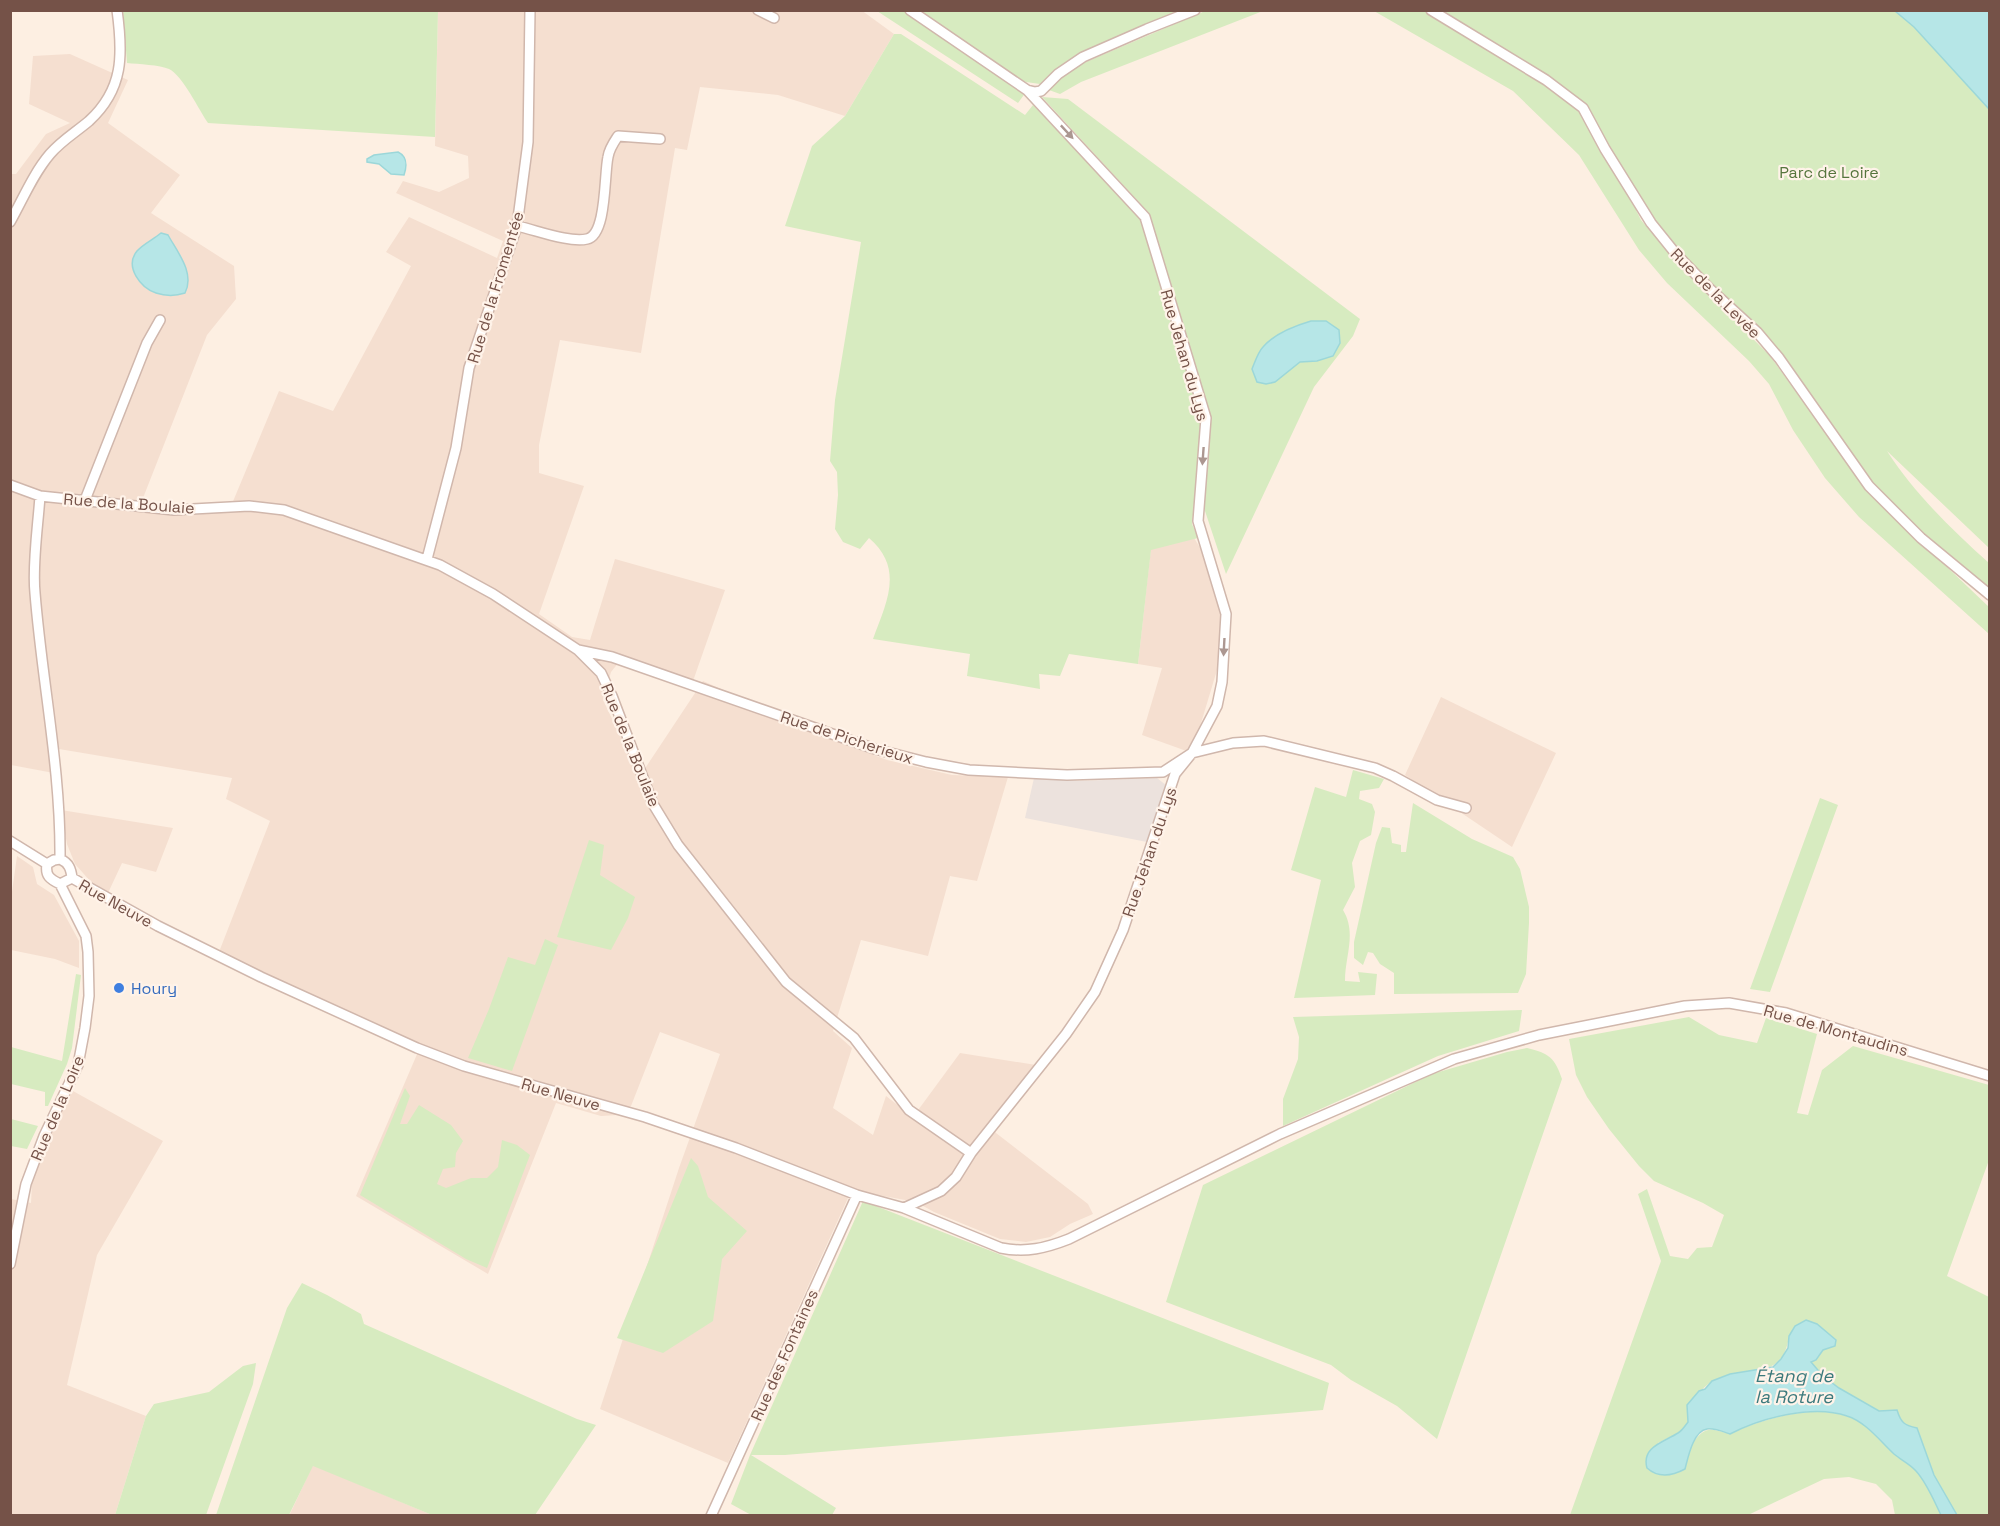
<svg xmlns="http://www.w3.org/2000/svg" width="2000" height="1526" viewBox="0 0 2000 1526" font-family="'Space Grotesk',sans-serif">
<rect width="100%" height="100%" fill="#fdefe2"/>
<path fill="#f5dfd0" d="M861,10L894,34L845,116L778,95L700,87L687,150L675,148L641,353L560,340L539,445V473L584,486L539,614L572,637L590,640L615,559L725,590L693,681L619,662L611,672L603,700L627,750L638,779L703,681L852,747L887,760L952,775L1008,777L977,881L950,876L928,956L861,940L833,1031L852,1048L833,1108L873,1135L886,1096L913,1117L960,1053L1036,1065L989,1123L996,1133L1088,1204L1093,1214L1070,1224L1050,1237L1026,1242L1000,1239L934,1212L916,1202L867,1193L848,1198L728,1463L600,1409L679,1168L720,1054L660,1032L631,1106L618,1115L601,1116L556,1103L488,1274L356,1196L421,1045L347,1013L219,952L270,821L226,799L232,778L59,749V774L11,765L10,174H16L46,134L70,123L29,104L33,56L70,54L128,80L108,123L180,175L151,213L234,266L236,299L207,335L143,498L186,516L229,511L279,391L333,411L411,266L386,252L409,217L497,258L503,241L396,193L403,181L439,192L469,178L468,156L435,146L438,11Z
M1191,533L1207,559L1222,617L1217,670L1192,753L1142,735L1162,668L1138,664L1152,539Z
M1441,697L1556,753L1512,847L1405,775Z
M61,810L173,828L156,872L122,863L108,893L91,882L75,864L67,844Z
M17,856L33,867L37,884L54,895L79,941V968L55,959L11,950V899Z
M73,1091L163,1141L97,1255L67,1385L146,1416L115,1515L11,1516V1199L31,1203L32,1183L47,1139L68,1096Z
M313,1465L432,1515L289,1516Z"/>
<path fill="#ece2dd" d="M1034,778L1078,781L1157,778L1167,786L1147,842L1025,818Z"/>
<path fill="#d7ebc0" d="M1426,10L1989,11V548L1887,451C1915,494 1951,529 1989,563V592L1922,535L1874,486L1784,358L1710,285L1667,239L1636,210L1641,220L1673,258L1770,356L1862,483L1883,506L1989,607V634L1859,517L1825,478L1793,430L1769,384L1749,361L1667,283L1639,250L1579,155L1513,91L1374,11Z
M123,11H438L435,137L208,123C199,110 183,76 169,69C160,65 138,64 127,63Z
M877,11H904L1026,92L1018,103Z
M918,11H1184L1100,45L1061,66L1040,84L1026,82L1013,75Z
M1205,11H1263L1081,82L1060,94L1049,90L1055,82L1079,65Z
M894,34H901L1025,115L1033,105L1140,216L1201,410L1202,421L1192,524L1198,538L1151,550L1138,664L1069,654L1060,676L1039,674L1040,689L967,676L970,654L873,639C886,603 905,569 869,538L860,549L843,542L835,529L838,495L837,472L830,461L835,400L861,242L785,226L812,146L845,116Z
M1042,97L1068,99L1360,319L1353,336L1314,387L1226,574L1203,505L1210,420L1148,212Z
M1353,770L1384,779L1379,788L1360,791L1359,799L1372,804L1375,812L1371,835L1360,841L1352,863L1355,887L1343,910C1357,933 1345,956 1345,981L1360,982L1358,972L1377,974L1375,995L1294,998L1321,880L1291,870L1315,787L1346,797Z
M1820,798L1838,805L1770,992L1750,989Z
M1413,803L1472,839L1513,857L1520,869L1529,907V923L1526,974L1518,993L1394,994V973L1380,964L1373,953L1368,952L1363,965L1354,958V942L1376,843L1382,827L1390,828L1392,843L1401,845V852H1406Z
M589,840L604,845L600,875L635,897L628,918L611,950L557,937Z
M545,939L558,945L512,1071L468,1058L489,1009L508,957L535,965Z
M76,974L81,975L72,1048L67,1064L48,1106H45V1092L11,1084V1047L62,1061Z
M1522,1010L1519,1031L1438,1056L1283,1126V1099L1298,1059L1299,1037L1293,1017Z
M1689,1017L1719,1035L1757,1043L1766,1018L1817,1034L1797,1113L1808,1115L1822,1070L1853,1046L1989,1085V1160L1947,1276L1989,1297V1515H1957L1934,1475L1917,1428C1905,1425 1901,1423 1897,1410L1879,1411L1839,1388L1823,1376L1810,1362L1816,1360L1823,1350L1835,1346L1789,1336C1783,1382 1747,1365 1715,1380C1705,1384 1696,1397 1687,1405L1688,1422L1680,1432L1658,1443L1690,1446C1706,1426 1707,1428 1730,1434C1761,1419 1813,1404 1847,1416C1866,1422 1880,1441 1894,1454C1901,1460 1910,1464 1916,1471C1927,1483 1934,1501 1941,1515H1895L1892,1500L1876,1484L1849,1477L1824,1479L1748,1515H1570L1661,1261L1638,1194L1647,1189L1670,1256L1688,1259L1697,1248L1712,1247L1724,1215L1703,1203L1654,1181L1639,1166L1609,1129L1587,1097L1576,1075L1569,1039Z
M1527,1048C1549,1053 1555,1058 1562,1079L1437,1439L1397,1406L1351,1380L1331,1365L1166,1302L1203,1185L1432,1074L1507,1052Z
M405,1088L410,1096L400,1124H407L419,1105L451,1125L463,1141L456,1153L455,1167L443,1169L437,1184L446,1188L471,1178H487L498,1167L502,1140L517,1145L530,1155L487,1268L466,1259L360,1195Z
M11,1119L38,1126L27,1149L11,1146Z
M691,1158L698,1166L708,1197L747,1231L722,1259L713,1321L663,1353L617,1338Z
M863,1201L1329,1383L1323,1410L785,1455H751L836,1508L832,1515L753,1516L731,1504L750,1455Z
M302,1283L327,1295L361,1314L364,1324L577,1419L596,1425L535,1515H432L313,1466L289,1515H216L287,1308Z
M256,1363L253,1384L206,1515H115L146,1416L154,1404L209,1392L243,1366Z"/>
<path fill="#b6e6e7" stroke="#9cd7d9" stroke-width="1.5" d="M1895,11H1989V109L1914,27Z
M398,152C408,157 407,166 404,175L391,174L379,164L367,162V159L374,155Z
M161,233L168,235C178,253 195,273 185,293C176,296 165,296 156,293C141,288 124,267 137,251C143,244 154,239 161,233Z
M1311,321H1326L1339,330L1340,343L1333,356L1317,361L1300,362L1275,382L1266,384L1257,382L1252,369C1255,362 1258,352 1263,347C1275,333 1294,326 1311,321Z
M1806,1320L1817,1324L1836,1340L1835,1346L1823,1350L1816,1360L1811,1362L1823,1376L1839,1388L1879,1411L1897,1410C1901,1423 1904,1425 1917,1428L1934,1475L1957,1515H1941C1934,1501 1927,1483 1916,1471C1910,1464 1901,1460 1894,1454C1880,1441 1866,1422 1847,1416C1813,1404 1761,1418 1730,1434C1724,1432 1714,1428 1707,1429C1693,1431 1688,1458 1685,1469C1672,1476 1658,1478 1647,1468C1641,1447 1664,1442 1678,1433C1682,1431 1685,1426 1688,1422L1687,1405L1699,1391L1705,1389L1712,1381L1730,1374L1773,1367L1781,1359L1788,1348L1789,1336L1795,1326Z"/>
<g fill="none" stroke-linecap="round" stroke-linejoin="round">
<g stroke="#d0b7ac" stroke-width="12">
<path id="street" d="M758,10L774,18
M910,10L1027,90L1035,92L1041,91L1058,74L1083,57L1147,29L1195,10
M1431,10L1546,80L1583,108L1605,149L1651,223L1676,254L1710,289L1757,332L1779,358L1869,486L1921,538L1990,595
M10,222C23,199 33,174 50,154C61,141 76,132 89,121C124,89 123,54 117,10
M517,226C536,230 569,243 587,239C607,235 604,174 608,157C609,149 614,142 618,136L660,139
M10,485L40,496L174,510L249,506L284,510L440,565L493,594L578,650L601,673L612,696L653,804L678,845L786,982L854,1038L909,1110L971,1153
M40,496C38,526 32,565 35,593C42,682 61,769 60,859
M85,500L147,343L160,320
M427,559L456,448L469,368L517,226L528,142L530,10
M578,650L612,657L875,749L926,762L969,770L1067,775L1163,772L1192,753L1233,743L1264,741L1375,768L1393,776L1437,800L1466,808
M10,841L47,864
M60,859C69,863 71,869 72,878L60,884C50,879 45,876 47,864L54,860Z
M72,878L158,926L261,977L417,1048L464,1066L645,1117L736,1148L857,1195L904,1208L1001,1248C1026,1253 1046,1248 1069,1239L1280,1134L1454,1059L1539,1035L1685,1006L1729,1003L1786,1013L1990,1076
M904,1208L941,1191L956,1177L971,1153L1066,1034L1095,992L1123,930L1175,774L1192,753L1217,706L1222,682L1226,614L1198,521L1206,418L1145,217L1027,90
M10,1264L26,1184L44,1136L78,1065L85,1028L89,996L88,952L86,936L60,884
M711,1516L857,1195"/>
</g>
<use href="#street" stroke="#fff" stroke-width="9"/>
</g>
<defs><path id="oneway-solid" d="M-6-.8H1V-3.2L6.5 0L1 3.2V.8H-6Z" transform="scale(1.5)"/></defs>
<g fill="#ac9791">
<use href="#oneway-solid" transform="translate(1067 132) rotate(47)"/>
<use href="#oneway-solid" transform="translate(1203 456) rotate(94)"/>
<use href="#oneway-solid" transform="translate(1224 647) rotate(93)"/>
</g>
<circle fill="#3f7fe0" stroke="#fff3e9" stroke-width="2" cx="119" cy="988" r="6"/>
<g text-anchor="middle" stroke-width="4.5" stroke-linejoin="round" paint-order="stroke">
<g font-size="16" fill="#55753d" stroke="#fff3e9">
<text x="1829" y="178">Parc de Loire</text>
</g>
<g font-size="16" fill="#755248" stroke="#fff3e9">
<text transform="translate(495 287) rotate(-73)" y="6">Rue de la Fromentée</text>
<text transform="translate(1716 293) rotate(45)" y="6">Rue de la Levée</text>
<text transform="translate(1185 355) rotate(74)" y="6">Rue Jehan du Lys</text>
<text transform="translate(129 503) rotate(4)" y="6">Rue de la Boulaie</text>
<text transform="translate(847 737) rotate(18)" y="6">Rue de Picherieux</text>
<text transform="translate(631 745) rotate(68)" y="6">Rue de la Boulaie</text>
<text transform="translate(1149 852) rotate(-71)" y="6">Rue Jehan du Lys</text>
<text transform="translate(116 903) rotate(29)" y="6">Rue Neuve</text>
<text transform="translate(1836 1030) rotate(16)" y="6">Rue de Montaudins</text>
<text transform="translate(561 1094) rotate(16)" y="6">Rue Neuve</text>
<text transform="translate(57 1108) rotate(-67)" y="6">Rue de la Loire</text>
<text transform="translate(784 1355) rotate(-66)" y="6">Rue des Fontaines</text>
</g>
<g font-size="16" fill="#366cbe" stroke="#fff3e9" text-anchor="start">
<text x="131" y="994">Houry</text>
</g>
<g font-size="18" font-style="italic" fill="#3b797c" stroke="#fff3e9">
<text x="1794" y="1382">Étang de<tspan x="1794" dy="21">la Roture</tspan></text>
</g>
</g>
<rect width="2000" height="1526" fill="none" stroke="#755248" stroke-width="24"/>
</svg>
